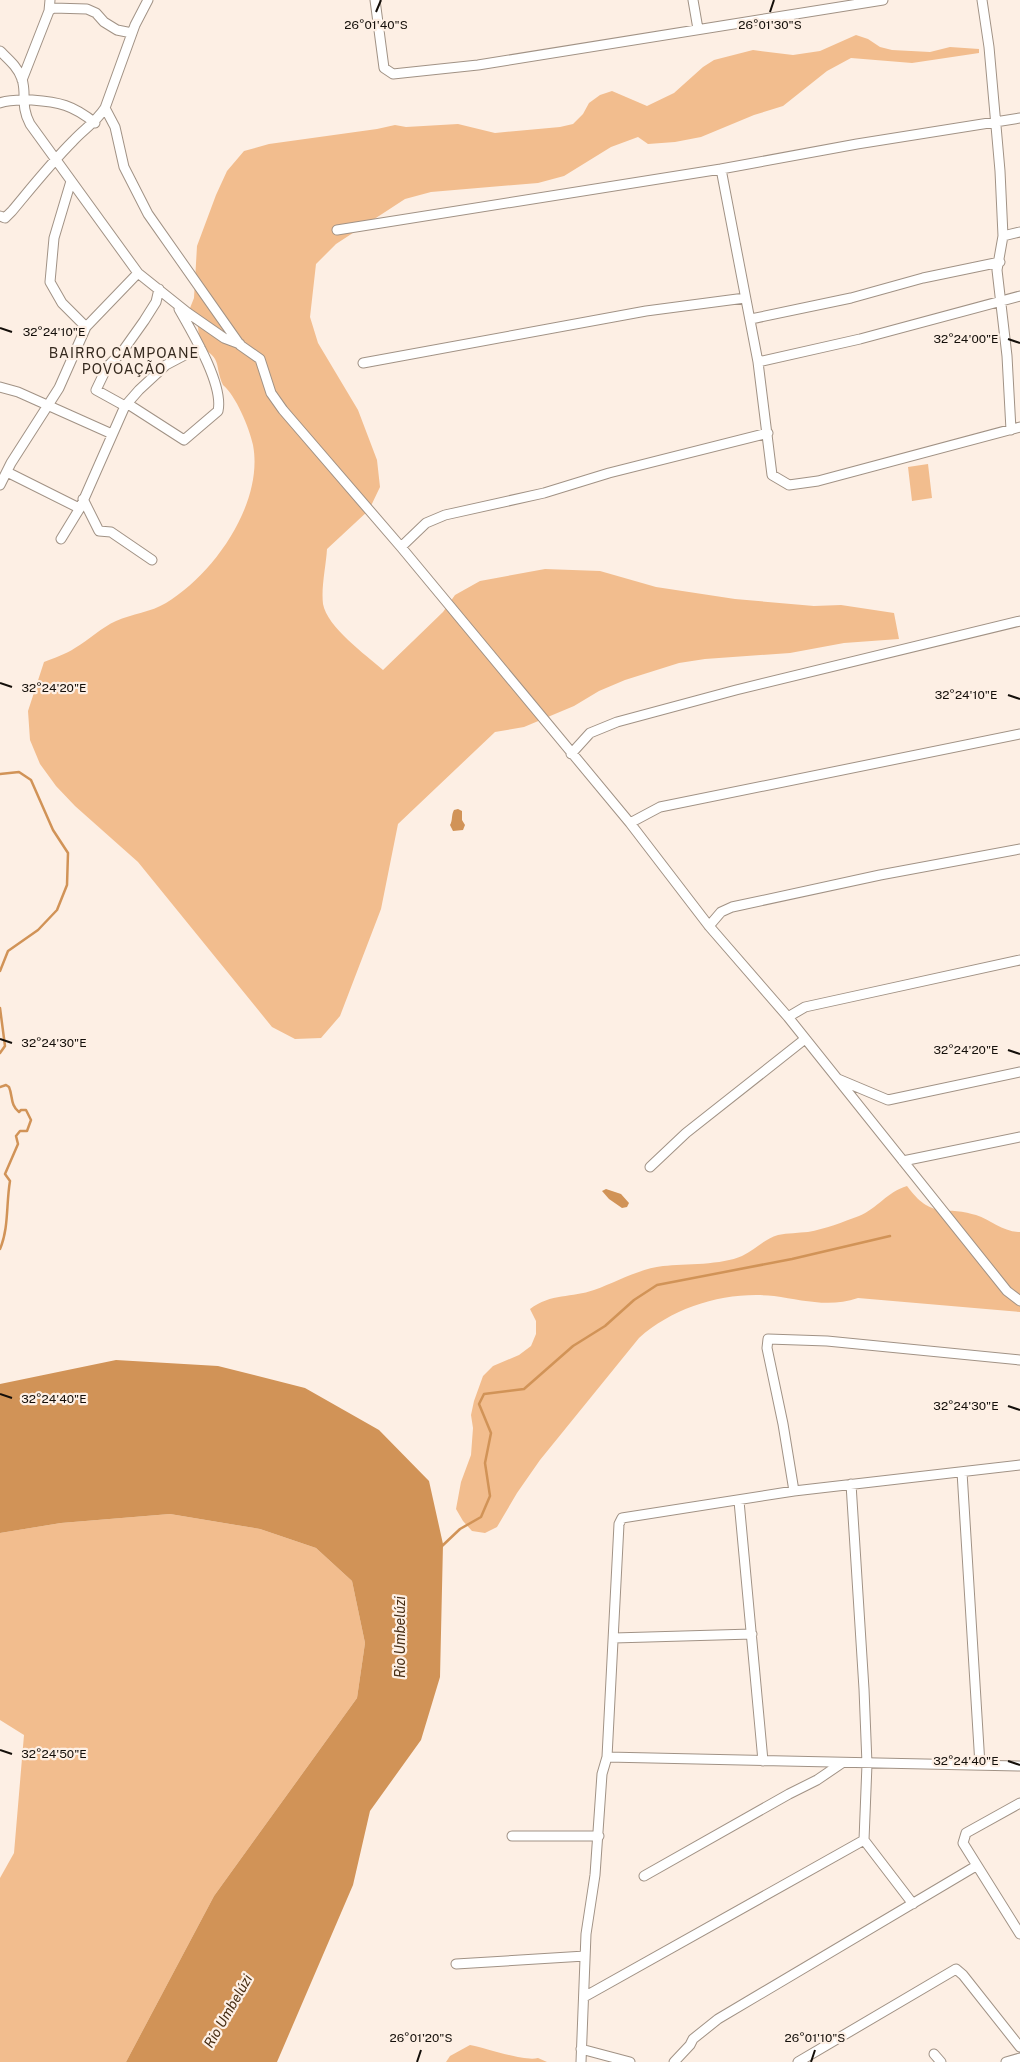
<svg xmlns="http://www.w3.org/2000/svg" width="1020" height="2062" viewBox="0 0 1020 2062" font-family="'Public Sans',sans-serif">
<rect width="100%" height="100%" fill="#fdefe4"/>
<path fill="#f2bd8e" d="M856,35L868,39L880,47L892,50L930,52L950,47L979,49V53L912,63L851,58L827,71L783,106L754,115L701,137L675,142L648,144L638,137L611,147L564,176L538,183L431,192L405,199L336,244L316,264L310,317L318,343L358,410L377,460L380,487L369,510L327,549C326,566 321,587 323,604C327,627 366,655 383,670L443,612L455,595L480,581L545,569L600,571L656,587L735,599L814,606L841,605L894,613L899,639L844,643L790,653L705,659L679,663L625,680L599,691L574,706L524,727L495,732L398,824L381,909L340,1016L321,1038L295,1039L272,1027L138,862L75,806L56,786L40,764L30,740L28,711L44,662C54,658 66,654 75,648C89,640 102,627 116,621C132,614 151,612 166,603C214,574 264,503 253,445C249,427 236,396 223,385C214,365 223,359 200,347L198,327L188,313L194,298L197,246L216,195L227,171L244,151L269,144L377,129L395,125L406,127L458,124L495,133L560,127L573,124L583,114L589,103L600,95L612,91L647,106L674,93L703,67L714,60L753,50L793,55L820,51Z
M928,464L932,498L912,501L908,467Z
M907,1186C932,1220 943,1205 976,1215C991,1220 1003,1232 1020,1232V1312L858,1298C829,1308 803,1300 774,1296C727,1291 675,1306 639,1338L540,1460L517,1493L497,1527L485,1533L472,1531L463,1521L456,1509L461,1482L471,1455L473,1428L471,1415L474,1401L483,1376L493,1366L519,1355L531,1346L536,1334V1321L530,1309C551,1293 572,1298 594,1290C617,1282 638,1269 663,1266C685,1264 722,1265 742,1256C755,1250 764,1239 778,1235C788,1233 798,1233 808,1232C825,1229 843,1222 859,1216C878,1208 887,1192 907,1186Z
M170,1514L260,1529L316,1548L352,1581L365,1643L357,1698L214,1896L126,2062H0V1878L14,1853L24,1735L0,1720V1533L61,1523Z
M470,2045C486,2048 525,2062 538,2058L547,2062H446L450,2056Z"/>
<path fill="#d19357" d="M458,809L462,811V820L465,825L463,830L453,831L450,825C453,820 451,815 454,810Z
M606,1189L621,1194L629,1203L627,1207L622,1208L609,1199L602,1191Z
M116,1360L218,1366L305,1388L379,1430L429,1481L443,1544L440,1677L421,1740L370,1811L353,1885L277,2062H126L214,1896L357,1698L365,1643L352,1581L316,1548L260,1529L170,1514L61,1523L0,1533V1384Z"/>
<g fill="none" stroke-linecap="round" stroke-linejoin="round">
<path stroke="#d19357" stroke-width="2.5" d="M0,774L19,772L31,780L53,830L68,853L67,885L57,910L38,930L8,951L0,971
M0,1008L5,1046L0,1053
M0,1087L6,1085L9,1087C13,1096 10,1105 19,1112L21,1110H26L31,1120L27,1131H20L16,1136L18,1144L5,1174L10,1181C6,1204 9,1228 0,1249
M441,1547L460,1529L481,1517L490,1496L485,1463L491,1433L479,1404L484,1394L524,1389L573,1346L605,1326L634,1300L657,1285L792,1259L890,1236"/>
<g stroke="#a19285" stroke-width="11">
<path id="minor" d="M148,0L135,25L105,108L115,127L124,167L148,214L240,345L260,359L271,393L283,410L401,547L630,823L709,926L788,1017L1007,1291L1020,1301
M375,0L384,68L393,74L478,65L883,0
M693,0L698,29
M982,0L989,47L1000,171L1003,236L997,270L1007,356L1011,430
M49,11L53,8L87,9L96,13L104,22L117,30L132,33
M0,51C8,59 18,67 22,79C27,95 20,105 30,124L138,273L188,313L224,338L240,344
M22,80L49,11L50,0
M0,103C9,99 22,100 32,100C59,102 73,105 95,123
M721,169L758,362
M71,181L54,238L50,282L62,303L86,327
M0,216L5,218L12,211C32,187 51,163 73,141C84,129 96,122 105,108
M337,230L721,169L857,144L1020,118
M1003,236L1020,232
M1020,296L860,339L758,362L772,475L789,485L818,481L1020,427
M751,319L851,298L923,278L1000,262
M363,363L646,311L745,298
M0,387L18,392L112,434
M128,404L184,440L218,411C224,385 192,332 179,309
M125,406L96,390L107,367L122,352L144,321L156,302L159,289
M7,472L79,508
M0,485L11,463L59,388L86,327L138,273
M83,499L99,531L111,532L152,560
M61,539L80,508L125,406L139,390L166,365L200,347
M401,547L426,523L445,515L544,493L609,473L768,433
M571,754L590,733L617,722L736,690L1020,621
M630,823L660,807L1020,734
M709,926L721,912L732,907L880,875L1020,849
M788,1017L805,1007L1020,960
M838,1079L888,1100L1020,1072
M903,1161L1020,1137
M650,1167L686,1133L805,1039
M962,1472L980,1765
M851,1484L864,1689L867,1764L864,1840L913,1904
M794,1491L783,1424L767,1348L768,1339L827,1341L1020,1360
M739,1501L763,1761
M614,1638L752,1634
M607,1757L1020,1766
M1020,1803L966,1833L963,1843L1020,1934
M512,1836H599
M644,1876L789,1794L817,1780L842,1763
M456,1964L585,1956
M584,1997L864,1840
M581,2049L630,2062
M934,2054L941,2062
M581,2062L586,1934L595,1875L602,1774L607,1757L619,1524L622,1518L794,1491L1020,1465
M674,2062L690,2045L693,2039L718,2019L976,1866
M798,2062L956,1969L963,1975L1020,2047
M1006,2062L1020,2058"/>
</g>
<use href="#minor" stroke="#fff" stroke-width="9"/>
</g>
<path fill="none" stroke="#140f0a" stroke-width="2" d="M376,12L381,0M770,12L774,0M0,328L12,332M1008,339L1020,343M0,683L12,687M1008,695L1020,699M0,1039L12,1043M1008,1050L1020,1054M0,1394L12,1398M1008,1406L1020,1410M0,1750L12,1754M1008,1761L1020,1765M417,2062L421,2050M811,2062L815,2050"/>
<g text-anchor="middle" stroke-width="4.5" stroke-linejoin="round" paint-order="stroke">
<g font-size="14" letter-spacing="1" fill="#362a1f" stroke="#fdefe4">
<text x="124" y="358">BAIRRO CAMPOANE<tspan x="124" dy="16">POVOAÇÃO</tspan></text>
</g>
<g font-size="14" font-style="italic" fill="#472d13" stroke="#fdefe4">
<text transform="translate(400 1637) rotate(-90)" y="5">Rio Umbelúzi</text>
<text transform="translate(228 2011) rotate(-60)" y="5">Rio Umbelúzi</text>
</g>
</g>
<g font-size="12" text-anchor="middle" fill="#140f0a" stroke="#fdefe4" stroke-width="4.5" stroke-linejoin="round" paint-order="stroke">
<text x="376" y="29">26°01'40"S</text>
<text x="770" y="29">26°01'30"S</text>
<text x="54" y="336">32°24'10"E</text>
<text x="966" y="343">32°24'00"E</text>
<text x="54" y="692">32°24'20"E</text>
<text x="966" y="699">32°24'10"E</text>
<text x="54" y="1047">32°24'30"E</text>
<text x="966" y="1054">32°24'20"E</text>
<text x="54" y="1403">32°24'40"E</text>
<text x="966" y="1410">32°24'30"E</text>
<text x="54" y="1758">32°24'50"E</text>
<text x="966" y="1765">32°24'40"E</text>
<text x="421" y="2042">26°01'20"S</text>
<text x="815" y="2042">26°01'10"S</text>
</g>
</svg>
